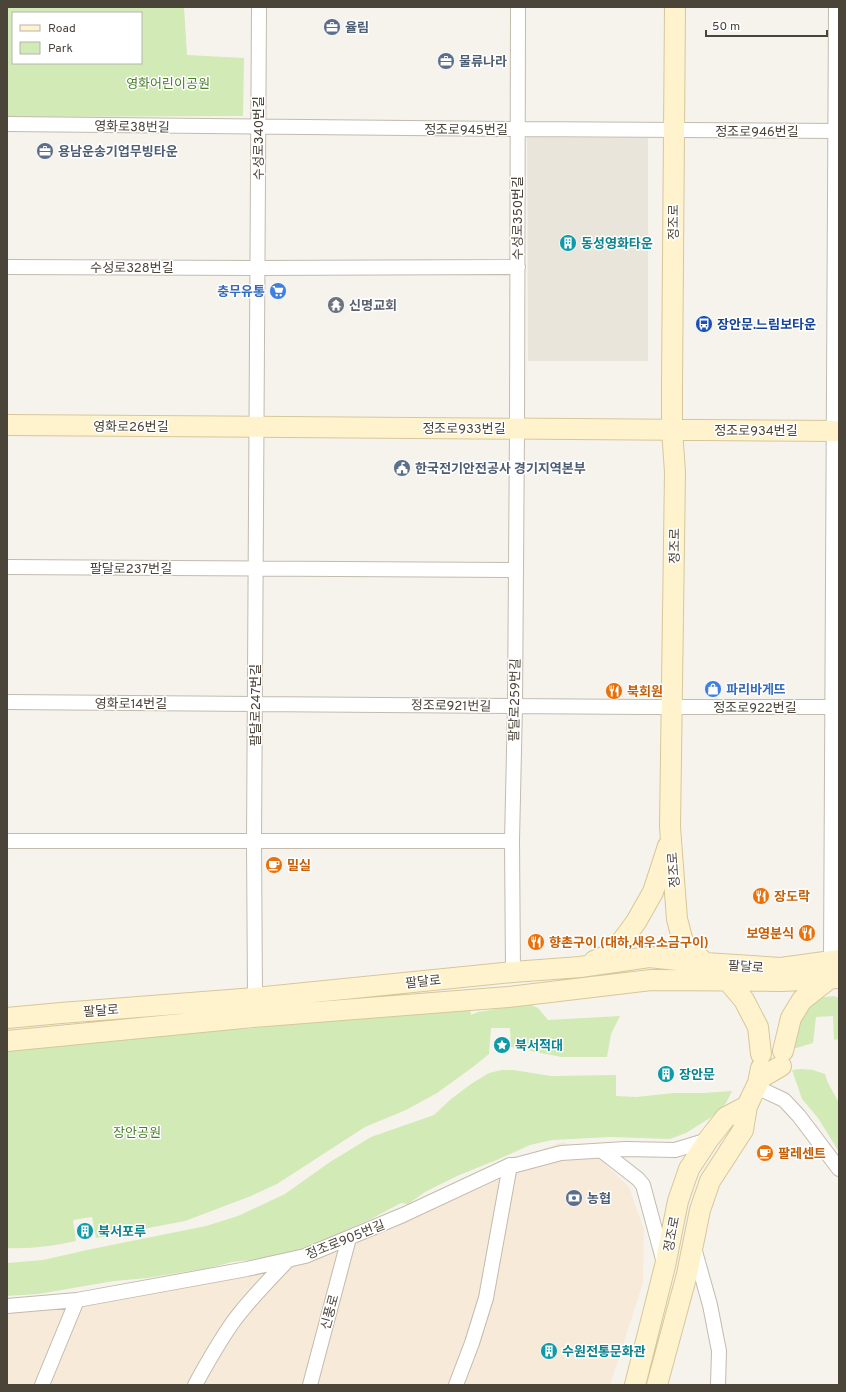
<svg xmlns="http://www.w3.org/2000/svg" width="846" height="1392" viewBox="0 0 846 1392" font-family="Overpass,'Noto Sans KR',sans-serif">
<rect width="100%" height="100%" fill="#f6f3ec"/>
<path fill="#eae5da" d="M527,137L648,138V361H528Z"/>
<path fill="#f7ead8" d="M563,1142L599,1158L629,1187L644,1230L643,1283L610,1385H7V1300L43,1298L291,1257L519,1157Z"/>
<path fill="#d2eab5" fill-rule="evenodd" d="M7,7H184L187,55L244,58L243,116L7,117ZM13,13H141V63H13Z
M834,996L839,998V1039L834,1040L833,1016L816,1017L813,1043L793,1049L795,1028L804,1013L817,998Z
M469,1004L471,1015L478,1012L529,1004L538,1008L548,1020L620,1016L611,1034L607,1057H561L511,1047L510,1028H491L489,1054L473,1067L437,1093L406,1110L365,1127L277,1184L251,1196L185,1221L96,1238L92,1217L73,1220L76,1241C53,1246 31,1249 7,1248V1047L195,1030L247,1029Z
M801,1069L813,1070L825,1074L827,1081L839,1103V1152L818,1118L802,1099L792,1070Z
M502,1070H513L551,1076L616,1075V1096L636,1097L674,1093H704L732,1091L726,1103L713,1116L686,1133L670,1139L610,1137L552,1140L530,1145L499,1159L457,1176L425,1192L408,1204L401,1203L371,1219L293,1254L274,1257L232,1262L209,1268L147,1278L114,1281L38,1294L7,1296V1263L43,1260L87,1250L206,1226L238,1216L285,1194L330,1162L371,1137L434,1115L451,1099L471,1084L489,1073Z"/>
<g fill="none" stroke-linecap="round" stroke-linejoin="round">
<g stroke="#c2bbae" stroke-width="16">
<path id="street" d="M7,124L517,129L839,131
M7,267L257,268L518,267
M7,567L515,570
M7,702L645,707H839
M7,841H512
M831,961L836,7
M513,972L512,841L515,706L517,429L518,7
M255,998L254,842L259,7
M756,1087L784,1100L799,1116L839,1169
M602,1151L638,1179L643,1185L664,1263
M694,1248L710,1305L719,1351L718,1385
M7,1306L77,1300L247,1269L305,1256L403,1215L510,1165H516L561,1153L625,1149L675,1150L708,1140
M42,1385L77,1300
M195,1385C207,1363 219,1342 233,1322C249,1300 269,1280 288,1260
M310,1385L349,1238
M456,1385L472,1343L486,1298L510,1165"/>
</g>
<g stroke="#d6c79b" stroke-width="22">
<path id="secondary" d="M675,7L672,385V430L675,472L670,827L677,919L683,942L705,963L727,980L744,1000L758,1027L761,1054
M7,425L839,431
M594,961L613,953L636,922L653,892L668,846
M7,1018L61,1013L255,998L513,972L580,967L649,957L705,963L781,968L839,960
M7,1041L253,1017L508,997L651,980L783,981L839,978
M783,1051L791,1018L802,1000L829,979
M759,1079L781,1066
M635,1385L665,1266L678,1201L689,1169L708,1140L726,1117L747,1106
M657,1385L687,1274L700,1210L710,1181L743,1130L747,1106L758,1083L761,1068"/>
</g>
<use href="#street" stroke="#fff" stroke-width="14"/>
<use href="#secondary" stroke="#fff3cd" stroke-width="20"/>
</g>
<defs>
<g id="office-disc" transform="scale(0.9)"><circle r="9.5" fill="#5c6f8a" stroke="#fff"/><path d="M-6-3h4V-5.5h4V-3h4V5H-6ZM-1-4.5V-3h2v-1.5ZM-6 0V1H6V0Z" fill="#fff"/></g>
<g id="building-disc" transform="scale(0.9)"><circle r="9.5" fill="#0f9aa8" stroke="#fff"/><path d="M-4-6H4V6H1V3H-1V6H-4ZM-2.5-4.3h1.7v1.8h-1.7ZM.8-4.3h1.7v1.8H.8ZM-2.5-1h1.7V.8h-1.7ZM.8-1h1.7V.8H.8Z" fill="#fff"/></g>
<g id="supermarket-disc" transform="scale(0.9)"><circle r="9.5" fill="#3f7fe0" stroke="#fff"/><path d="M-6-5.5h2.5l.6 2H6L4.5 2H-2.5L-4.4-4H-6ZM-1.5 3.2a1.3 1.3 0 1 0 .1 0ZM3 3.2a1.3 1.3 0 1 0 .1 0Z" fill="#fff"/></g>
<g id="temple-disc" transform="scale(0.9)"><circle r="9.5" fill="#6b7280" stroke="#fff"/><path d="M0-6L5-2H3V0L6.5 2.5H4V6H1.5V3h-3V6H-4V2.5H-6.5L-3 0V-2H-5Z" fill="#fff"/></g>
<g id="bus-disc" transform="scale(0.9)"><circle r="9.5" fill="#1a4fb4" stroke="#fff"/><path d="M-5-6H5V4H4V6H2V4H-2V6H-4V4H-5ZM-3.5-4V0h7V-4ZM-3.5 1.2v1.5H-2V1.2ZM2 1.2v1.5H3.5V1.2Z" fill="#fff"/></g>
<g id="civic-disc" transform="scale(0.9)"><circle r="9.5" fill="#5c6f8a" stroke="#fff"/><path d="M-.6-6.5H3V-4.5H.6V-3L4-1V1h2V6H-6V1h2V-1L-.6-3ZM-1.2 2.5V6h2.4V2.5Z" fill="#fff"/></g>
<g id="shop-disc" transform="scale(0.9)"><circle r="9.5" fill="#3f7fe0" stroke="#fff"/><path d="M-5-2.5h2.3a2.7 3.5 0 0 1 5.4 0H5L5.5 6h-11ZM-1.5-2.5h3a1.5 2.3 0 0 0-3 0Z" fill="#fff"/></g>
<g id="restaurant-disc" transform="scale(0.9)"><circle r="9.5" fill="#e8710a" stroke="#fff"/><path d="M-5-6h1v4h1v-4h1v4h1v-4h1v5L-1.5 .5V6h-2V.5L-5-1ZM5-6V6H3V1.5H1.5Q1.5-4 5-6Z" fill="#fff"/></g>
<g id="cafe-disc" transform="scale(0.9)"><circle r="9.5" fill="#e8710a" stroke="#fff"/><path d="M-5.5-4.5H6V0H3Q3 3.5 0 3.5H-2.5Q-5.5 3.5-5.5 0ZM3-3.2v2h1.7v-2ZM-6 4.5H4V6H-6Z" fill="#fff"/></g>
<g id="sight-disc" transform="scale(0.9)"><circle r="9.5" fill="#0f9aa8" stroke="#fff"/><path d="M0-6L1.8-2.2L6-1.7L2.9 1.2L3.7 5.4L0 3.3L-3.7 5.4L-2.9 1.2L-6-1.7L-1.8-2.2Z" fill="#fff"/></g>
<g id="bank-disc" transform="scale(0.9)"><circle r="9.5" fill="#5c6f8a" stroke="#fff"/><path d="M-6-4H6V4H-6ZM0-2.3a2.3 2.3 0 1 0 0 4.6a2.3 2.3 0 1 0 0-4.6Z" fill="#fff"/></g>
</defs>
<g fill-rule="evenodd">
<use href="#office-disc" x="332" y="27"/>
<use href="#office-disc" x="446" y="61"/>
<use href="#office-disc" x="45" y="151"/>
<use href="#building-disc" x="568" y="243"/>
<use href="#supermarket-disc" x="278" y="291"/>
<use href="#temple-disc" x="336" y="305"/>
<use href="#bus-disc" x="704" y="324"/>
<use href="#civic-disc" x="402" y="468"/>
<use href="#shop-disc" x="713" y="689"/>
<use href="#restaurant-disc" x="614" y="691"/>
<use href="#cafe-disc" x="274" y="865"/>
<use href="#restaurant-disc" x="761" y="896"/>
<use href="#restaurant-disc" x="807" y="933"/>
<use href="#restaurant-disc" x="536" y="942"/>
<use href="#sight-disc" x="502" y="1045"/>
<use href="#building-disc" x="666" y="1074"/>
<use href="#cafe-disc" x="765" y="1153"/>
<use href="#bank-disc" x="574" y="1198"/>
<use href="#building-disc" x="85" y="1231"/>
<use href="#building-disc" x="549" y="1351"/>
</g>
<g text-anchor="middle" stroke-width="3" stroke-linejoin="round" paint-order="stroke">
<g font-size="13" font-weight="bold" fill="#4e5e75" stroke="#fff" text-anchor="start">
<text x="345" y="32">율림</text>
<text x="459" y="66">물류나라</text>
<text x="58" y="156">용남운송기업무빙타운</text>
<text x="415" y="473">한국전기안전공사 경기지역본부</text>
<text x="587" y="1203">농협</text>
</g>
<g font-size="13" fill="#4a7f2a" stroke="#fff">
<text x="168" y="88">영화어린이공원</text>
<text x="137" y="1137">장안공원</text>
</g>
<g font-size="13" fill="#4b4439" stroke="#fff">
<text transform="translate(132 126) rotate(1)" y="5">영화로38번길</text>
<text x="466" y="134">정조로945번길</text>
<text x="757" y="136">정조로946번길</text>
<text transform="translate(258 138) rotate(-90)" y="5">수성로340번길</text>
<text transform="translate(517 218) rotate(-90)" y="5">수성로350번길</text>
<text transform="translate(673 222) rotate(-90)" y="5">정조로</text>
<text x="132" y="272">수성로328번길</text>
<text x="131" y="431">영화로26번길</text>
<text x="464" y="433">정조로933번길</text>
<text x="756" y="435">정조로934번길</text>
<text transform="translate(674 546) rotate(-89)" y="5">정조로</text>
<text x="131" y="573">팔달로237번길</text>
<text transform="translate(514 700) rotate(-89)" y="5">팔달로259번길</text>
<text x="131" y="708">영화로14번길</text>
<text transform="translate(255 705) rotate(-90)" y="5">팔달로247번길</text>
<text transform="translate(451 705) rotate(1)" y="5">정조로921번길</text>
<text x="755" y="712">정조로922번길</text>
<text transform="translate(673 870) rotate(-94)" y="5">정조로</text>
<text transform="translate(746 966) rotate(4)" y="5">팔달로</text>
<text transform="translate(423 981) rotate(-6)" y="5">팔달로</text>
<text transform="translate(101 1010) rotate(-4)" y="5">팔달로</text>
<text transform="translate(671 1234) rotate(-79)" y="5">정조로</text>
<text transform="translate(345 1239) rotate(-22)" y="5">정조로905번길</text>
<text transform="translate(329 1312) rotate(-75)" y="5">신풍로</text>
</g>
<g font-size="13" font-weight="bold" fill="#0d838f" stroke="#fff" text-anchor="start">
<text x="581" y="248">동성영화타운</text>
<text x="515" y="1050">북서적대</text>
<text x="679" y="1079">장안문</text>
<text x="98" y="1236">북서포루</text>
<text x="562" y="1356">수원전통문화관</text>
</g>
<g font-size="13" font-weight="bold" fill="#366cbe" stroke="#fff" text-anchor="end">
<text x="265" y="296">충무유통</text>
<text x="726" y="694" text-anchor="start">파리바게뜨</text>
</g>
<g font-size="13" font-weight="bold" fill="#5b616d" stroke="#fff" text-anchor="start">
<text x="349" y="310">신명교회</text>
</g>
<g font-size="13" font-weight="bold" fill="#164399" stroke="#fff" text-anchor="start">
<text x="717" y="329">장안문.느림보타운</text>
</g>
<g font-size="13" font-weight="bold" fill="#c56008" stroke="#fff" text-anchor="start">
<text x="627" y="696">북회원</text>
<text x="287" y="870">밀실</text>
<text x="774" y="901">장도락</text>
<text x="794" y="938" text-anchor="end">보영분식</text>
<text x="549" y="947">향촌구이 (대하,새우소금구이)</text>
<text x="778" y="1158">팔레센트</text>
</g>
</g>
<rect width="846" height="1392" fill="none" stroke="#4b4439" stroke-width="16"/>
<rect x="12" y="12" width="130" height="52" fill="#ffffff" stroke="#b7b4b0"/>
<rect x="20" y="25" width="20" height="6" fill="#fff3cd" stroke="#b7b4b0"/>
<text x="48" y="32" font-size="12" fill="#4b4439">Road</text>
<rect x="20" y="42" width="20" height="12" fill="#d2eab5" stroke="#b7b4b0"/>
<text x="48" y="52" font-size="12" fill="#4b4439">Park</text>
<path d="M706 30v6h121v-6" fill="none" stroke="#4b4439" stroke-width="2"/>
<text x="712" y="30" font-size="12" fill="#4b4439" stroke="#ffffff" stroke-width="3" paint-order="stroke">50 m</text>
</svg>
